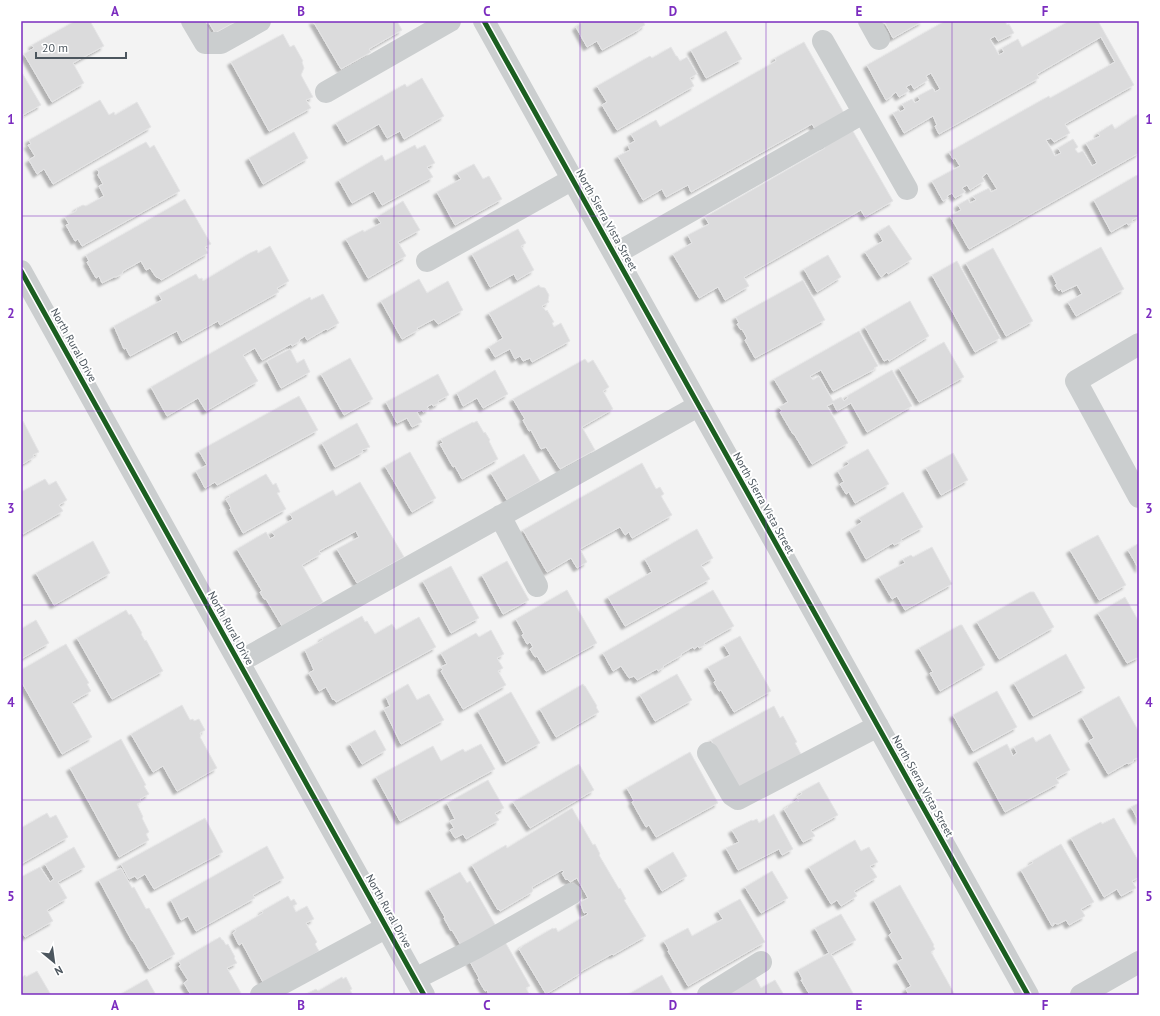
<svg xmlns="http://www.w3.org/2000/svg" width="1160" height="1016" viewBox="0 0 1160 1016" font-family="'PT Sans',sans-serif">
<defs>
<filter id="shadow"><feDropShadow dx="-3.5" dy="3.5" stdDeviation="1" flood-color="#0004"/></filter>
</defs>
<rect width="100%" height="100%" fill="#f3f3f3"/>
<path fill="#dbdbdc" stroke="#e5e5e6" filter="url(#shadow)" d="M75,21H90L104,46L73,63L84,83L52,102L24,54L34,48L32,45Z
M208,21H237L215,33Z
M313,21H397L402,30L369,49L371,52L341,69Z
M584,21H643L645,25L640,28V29L602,50L597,41L587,47L576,27Z
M884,21H923L893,38Z
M945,21H1005L1007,25L1009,24L1014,33L998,41L995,36L990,39L999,55L1004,52L1002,48L1018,39L1022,47L1069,21H1098L1134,85L1065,124L1070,133L1054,142L1051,138L1046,140L1055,156L1061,153L1058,148L1073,139L1078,147L1075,149L1078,153L1083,151L1092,166L1097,163L1086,143L1100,136L1098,133L1112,124L1115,129L1138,114L1139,153L969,249L950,216L961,210L958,205L968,199L970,203L976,200L973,196L989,188L991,192L997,189L987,173L982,177L984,181L970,190L967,185L962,188L965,192L955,198L952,193L947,196L948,198L943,201L932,181L960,166L955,158L953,159L949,152L1049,96L1050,98L1115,62L1101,37L1037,74L1039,78L939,134L935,126L937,125L933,116L904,133L893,113L899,110L900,112L905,109L902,104L912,99L915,103L920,100L918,96L933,88L935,92L940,89L931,73L926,76L928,80L914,89L911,84L906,87L909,91L899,97L896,92L892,95V96L886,100L867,65Z
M726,31L742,59L706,78L691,50Z
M283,34L290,47L294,45L303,61L302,62L304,68L301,75L313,97L306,100L311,108L269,131L231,62Z
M804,42L844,113L815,129L812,124L691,192L688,185L666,197L662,189L643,200L618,156L630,150L628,145L635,141L631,134L656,120L660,127L776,61L775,58Z
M671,47L676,56H677L680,61L687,57L697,74L690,78L694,86L617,130L602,105L607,102L597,86L650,56L652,58Z
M21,71L41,105L23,115L24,117L21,119Z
M422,78L444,116L404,139L400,131L387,138L379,124L347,142L336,123L405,84L407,87Z
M100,100L109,115L114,112L115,115L137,102L151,127L53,184L44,169L37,174L29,160L35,156L28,145L31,144L29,140Z
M850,126L893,201L865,217L861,210L744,277L749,286L725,300L718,287L699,298L673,254L692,243L688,235L709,224L705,217L825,148L822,143Z
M294,132L308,158L263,184L249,158Z
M146,142L150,148L154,145L180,191L82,246L78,239L75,241L66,225L69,224L65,217L76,211L77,208L83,205L86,206L104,196L99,186L103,184L98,175L99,172L97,169Z
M415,145L417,149L425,145L435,163L427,167L433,177L382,205L374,191L352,203L339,180L382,155L385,161Z
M474,164L483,179L489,176L502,199L455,225L437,192L461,179L457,173Z
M1139,174V216L1132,220L1133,222L1128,225L1127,223L1111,232L1094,200Z
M185,199L211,244L205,247L208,253L161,280L159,278L156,277L150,268L146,270L141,261L123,271L122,274L116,277H114L102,283L99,276L96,278L87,262L89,261L86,255Z
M403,201L420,230L398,242L406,256L368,278L346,239L363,230L364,232L381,223L377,217Z
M889,225L912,259L888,274L887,272L881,277L865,252L883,241L878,232Z
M518,229L526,243L521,246L534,270L517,280L514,274L490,287L472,254Z
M270,246L289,281L277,288L279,292L220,325L218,321L182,341L177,331L130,356L126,348L124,349L114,326L162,300L159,294L196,274L199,279L202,278L203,281L250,253L257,250L258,253Z
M1101,247L1124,289L1076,316L1068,302L1082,294L1077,285L1062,292L1061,289L1059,291L1055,285L1057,284L1052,274Z
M993,248L1033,321L1006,336L966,263Z
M828,255L841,277L817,292L804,269Z
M957,261L1000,338L975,352L932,275Z
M419,279L427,293L448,281L463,310L438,324L434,319L417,328L418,330L402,339L381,301Z
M803,280L825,320L755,358L745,340L747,338L742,329L741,330L737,324L739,323L736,317Z
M539,285L540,287L545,288L549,295L548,300L549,302L542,306L546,311L547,310L554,322L552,323L554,327L561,323L570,341L532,362L530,358L523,361L520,356L515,359L510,349L495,357L489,347L503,338L489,313Z
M323,294L339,323L327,330L326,329L307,340L305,336L299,340L300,341L292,346L291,344L262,360L255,348L243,355L258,381L206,411L198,398L167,416L151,387L310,297L311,300Z
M910,301L929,336L889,361L888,359L884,361L865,327Z
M859,331L878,366L874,368L875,369L833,391L821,370L810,376L813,380L819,376L833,401L841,397L844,401L848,398L847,396L892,370L912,406L867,432L851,403L837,411L833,403L827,406L848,443L812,464L794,434H793L780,412L782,411L779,407L788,402L774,379Z
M944,342L964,377L919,402L899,368Z
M290,349L297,363L304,359L310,372L281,388L267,361Z
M350,358L373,399L344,415L321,374Z
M585,359L588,363L593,360L609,387L603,391L613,409L582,427L595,450L560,469L546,447L541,449L531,430L529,431L523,420L525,419L513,399Z
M495,370L508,394L483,408L477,398L463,406L457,393Z
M438,374L449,395L438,401L439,403L433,406L432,404L427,407L429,409L423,412L422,410L417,412L422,422L412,427L407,418L397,423L386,402Z
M299,396L318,430L217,485L215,482L205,488L196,471L207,465L199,451Z
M23,421L39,452L33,455L34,457L21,465V422Z
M477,421L484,433L485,432L490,440L489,441L498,459L462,479L455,466L453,467L440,444L443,443L441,439L473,422V423Z
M357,423L370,447L362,450L363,452L335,467L322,443Z
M868,449L889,484L855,503L849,492L846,494L840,484L844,482L838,471L849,464L847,461Z
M410,452L436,498L412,512L385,466Z
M953,453L968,480L941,495L926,468Z
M524,454L540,481L507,500L491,473Z
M642,463L656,489L660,487L664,494L661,496L672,515L632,538L629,532L625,535L620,527L580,549L587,562L577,568L571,558L547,572L523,530Z
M266,474L273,485L276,483L280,492L277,493L286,509L243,533L230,509L231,508L226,499L230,497L229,495Z
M45,479L49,485L56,481L67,500L59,505L63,511L23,534L22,532L21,533V492Z
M360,482L404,557L357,583L337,549L359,537L356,531L319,551L321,554L302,565L323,602L282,626L266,599H264L260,592L262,591L237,549L266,532L270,539L275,536L272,532L293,519L290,514L333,490L336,496Z
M903,492L923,527L901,539L902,541L894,545L893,543L866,559L850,530L862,522L859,518Z
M697,529L713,558L701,565L710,579L625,626L608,597L652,572L645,559Z
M1098,535L1126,585L1099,600L1070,550Z
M93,541L110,573L54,605L36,573Z
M1139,543V569L1128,550Z
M932,547L952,584L905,610L897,596L892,599L879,577L905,563L903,559L911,555L913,557Z
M507,561L529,600L503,614L482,575Z
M451,566L479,618L451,633L423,581Z
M567,590L597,643L546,671L537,656L535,657L530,649L533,647L530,642L527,644L522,635L524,634L516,619Z
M713,590L734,626L704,643L705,645L699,648L698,646L694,649L693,647L681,654L682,655L663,666L664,667L658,671L657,669L637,680L634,676L629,678L621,666L613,671L603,653Z
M1030,592H1034L1054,627L999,659L977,622Z
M1125,597L1139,622V657L1127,663L1098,613Z
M126,610L129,615L131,614L142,633L141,634L145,641L146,640L163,671L112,699L77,638Z
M362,616L365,622L367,621L375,634L392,624L396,630L419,617L436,647L336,702L334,699L333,700L326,687L319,691L309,673L314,670L305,650L323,640L322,638Z
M36,620L49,643L21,659V629Z
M960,625H962L985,665L940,691L930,673L933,672L919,648Z
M491,630L504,654L497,658L503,668L498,671L506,685L463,709L441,671L443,670L441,667L447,664L441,653L476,633L479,637Z
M740,636L771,691L734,712L721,690L719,691L714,682L716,681L708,667L730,655L724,645Z
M66,644L89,683L87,684L91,691L72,702L92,737L62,754L21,681V670Z
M1066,654L1085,688L1033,716L1014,683Z
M677,674L692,700L655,721L640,695Z
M408,684L417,700L429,694L444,720L401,744L384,709L390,706L386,697Z
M583,684L584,686H585L597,706L596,707L599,712L556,737L540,709Z
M997,691L1017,727L973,751L953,715Z
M511,692L540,743L506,762L478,711Z
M1119,696L1139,732V757L1133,760L1134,761L1128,764L1127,763L1108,774L1089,741L1094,738L1082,717Z
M182,705L190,720L193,719L194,721L199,719L205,730L200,733L201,736L200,737L217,768L177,791L163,766L153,772L131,734Z
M774,706L780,718L783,716L797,742L795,743L802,756L739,791L711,740Z
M375,730L386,750L362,764L350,744Z
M1050,734L1070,770L1056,778L1059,783L1005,812L977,760L1007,744L1013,756L1017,753L1014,747L1033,737L1036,742Z
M121,739L146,785L144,786L149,794L140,799L141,802L137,804L143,817L142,818L149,832L146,834L149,840L119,857L70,768Z
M481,744L495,769L400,821L376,777L433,746L441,761L463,749L465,752Z
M690,752L718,803L656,837L649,825L646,827L632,802L634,801L627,788Z
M579,764L594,790L530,828L513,802Z
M488,780L504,808L495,813L499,820L466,839L463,834L455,838L450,830L454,828L450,821L455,819L447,803Z
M819,782L838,815L811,830L815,836L803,842L784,809L788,807L787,806L797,800L798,802L799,801L797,797L802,794L801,792Z
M1139,803V821L1131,807Z
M572,808L593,845L595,844L600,854L599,855L619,889L620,888L626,899L624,900L646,936L613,955L612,954L580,972L581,973L546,994L519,949L522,947V946L553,928V929L556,928L558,932L588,914L586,912L584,913L580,902L588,898L577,878L570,882L567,879L566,880L562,873L564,872L562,870L532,887L533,890L532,892L500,911L499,909L498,910L472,865L506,845L507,848Z
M47,813L50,818L56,815L68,837L21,864V828Z
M774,814L793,849L782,855L779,849L738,870L726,848L739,842L732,830L752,820V821L757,819L759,823Z
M205,818L223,852L154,889L145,874L137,879L135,876L129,879L121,864Z
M1114,818L1139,862V877L1132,881L1136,888L1121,896L1117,889L1104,897L1071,838L1101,822L1102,824Z
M855,840L861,851L869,847L878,862L870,866L877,877L854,891L857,896L841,906L837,900L831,904L809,867Z
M1061,844L1094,902L1081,909L1085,916L1069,925L1066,920L1058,924L1053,923L1054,925L1052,926L1021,870L1033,863L1032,861Z
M267,846L284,878L253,895L255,898L196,931L188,916L181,920L171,900Z
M74,847L85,867L58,882L67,898L47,910L53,921L25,937L21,930V921L23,920L21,918V877L40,867L50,882L54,879L45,864Z
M673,852L687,876L662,891L648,867Z
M121,868L132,888L134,887L146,909L149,908L175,954L149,969L133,941H132L99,880Z
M772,871L788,898L761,913L745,887Z
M460,872L467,883L470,881L497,928L462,947L452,930L451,931L444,918L445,917L429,889Z
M900,885L934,945L933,946L935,949L931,952L955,995H909L906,989L911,986L897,962L903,959L889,935L892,933L874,900Z
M288,896L291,901L294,899L297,904L293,906L296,912L307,906L314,919L306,923L317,942L315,944L319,951L264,984L242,943L239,945L233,933L236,931L235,929L263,913L262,911Z
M740,899L765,942L688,986L668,951L669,950L664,941L688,928L692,936L723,919L718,911Z
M841,914L856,940L831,954L854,995H810L801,980H803L798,970L829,953L815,928Z
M220,937L222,940H223L226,945L228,944L235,957L234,958L237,963L227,968L241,993L239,995H191L184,983L188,980L179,966L181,965L179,961Z
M504,940L530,986L526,988L529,994L531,993L533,995H489L487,990L485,991L478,979L479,978L469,960Z
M37,971L51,995H21V978L25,975L26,977Z
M662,975L673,995H627Z
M342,977L343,979L346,977L352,989L350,990L353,995H309L308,993L316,989L318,991Z
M755,977L761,988L775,980L784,995H725Z
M147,979L156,995H119Z"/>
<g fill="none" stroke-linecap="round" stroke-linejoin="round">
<path stroke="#cbcecf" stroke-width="22" d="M192,21L205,43H221L260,21
M484,21L1028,995
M869,21L879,39
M823,41L907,189
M326,92L450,21
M615,254L863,113
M427,261L573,179
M21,271L424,995
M1139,344L1076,381L1139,497
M500,516L537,586
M239,662L698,406
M708,753L732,795L738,799L878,726
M415,979L476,948L571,894
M261,995L387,927
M708,995L761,962
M1081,995L1139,962"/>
<g stroke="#fff" stroke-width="8">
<path id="cycleway" d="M484,21L1028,995
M21,271L424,995"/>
</g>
<use href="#cycleway" stroke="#1b5e20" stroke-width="5"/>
</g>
<path fill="none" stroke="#7b2cbf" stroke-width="1" stroke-opacity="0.55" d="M208,21V995M394,21V995M580,21V995M766,21V995M952,21V995M21,216H1139M21,411H1139M21,605H1139M21,800H1139"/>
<g text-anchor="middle" stroke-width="4" stroke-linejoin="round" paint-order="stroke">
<g font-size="11" fill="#4c565e" stroke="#fff">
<text transform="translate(607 220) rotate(61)" y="4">North Sierra Vista Street</text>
<text transform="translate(74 345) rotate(61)" y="4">North Rural Drive</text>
<text transform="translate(764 503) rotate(61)" y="4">North Sierra Vista Street</text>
<text transform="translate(231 628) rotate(61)" y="4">North Rural Drive</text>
<text transform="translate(923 786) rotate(61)" y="4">North Sierra Vista Street</text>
<text transform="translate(389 911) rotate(61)" y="4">North Rural Drive</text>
</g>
</g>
<rect width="1160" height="1016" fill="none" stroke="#ffffff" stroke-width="44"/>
<g transform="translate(54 962) rotate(151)" stroke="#ffffff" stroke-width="3" paint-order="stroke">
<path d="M0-3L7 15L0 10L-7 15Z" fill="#4c565e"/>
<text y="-6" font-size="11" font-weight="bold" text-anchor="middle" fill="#4c565e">N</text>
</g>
<path d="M36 52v6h90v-6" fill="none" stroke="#4c565e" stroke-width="2"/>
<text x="42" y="52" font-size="12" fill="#4c565e" stroke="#ffffff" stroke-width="3" paint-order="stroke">20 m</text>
<rect x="22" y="22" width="1116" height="972" fill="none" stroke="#7b2cbf" stroke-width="1.5"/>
<g font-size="13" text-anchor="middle" font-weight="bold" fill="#7b2cbf">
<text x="115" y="16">A</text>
<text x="301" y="16">B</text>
<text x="487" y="16">C</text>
<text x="673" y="16">D</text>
<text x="859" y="16">E</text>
<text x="1045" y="16">F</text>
<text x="11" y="124">1</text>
<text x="1149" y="124">1</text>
<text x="11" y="318">2</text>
<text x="1149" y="318">2</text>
<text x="11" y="513">3</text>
<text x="1149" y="513">3</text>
<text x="11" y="707">4</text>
<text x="1149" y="707">4</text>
<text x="11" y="901">5</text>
<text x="1149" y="901">5</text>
<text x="115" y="1010">A</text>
<text x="301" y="1010">B</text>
<text x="487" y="1010">C</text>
<text x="673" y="1010">D</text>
<text x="859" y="1010">E</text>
<text x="1045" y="1010">F</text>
</g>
</svg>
